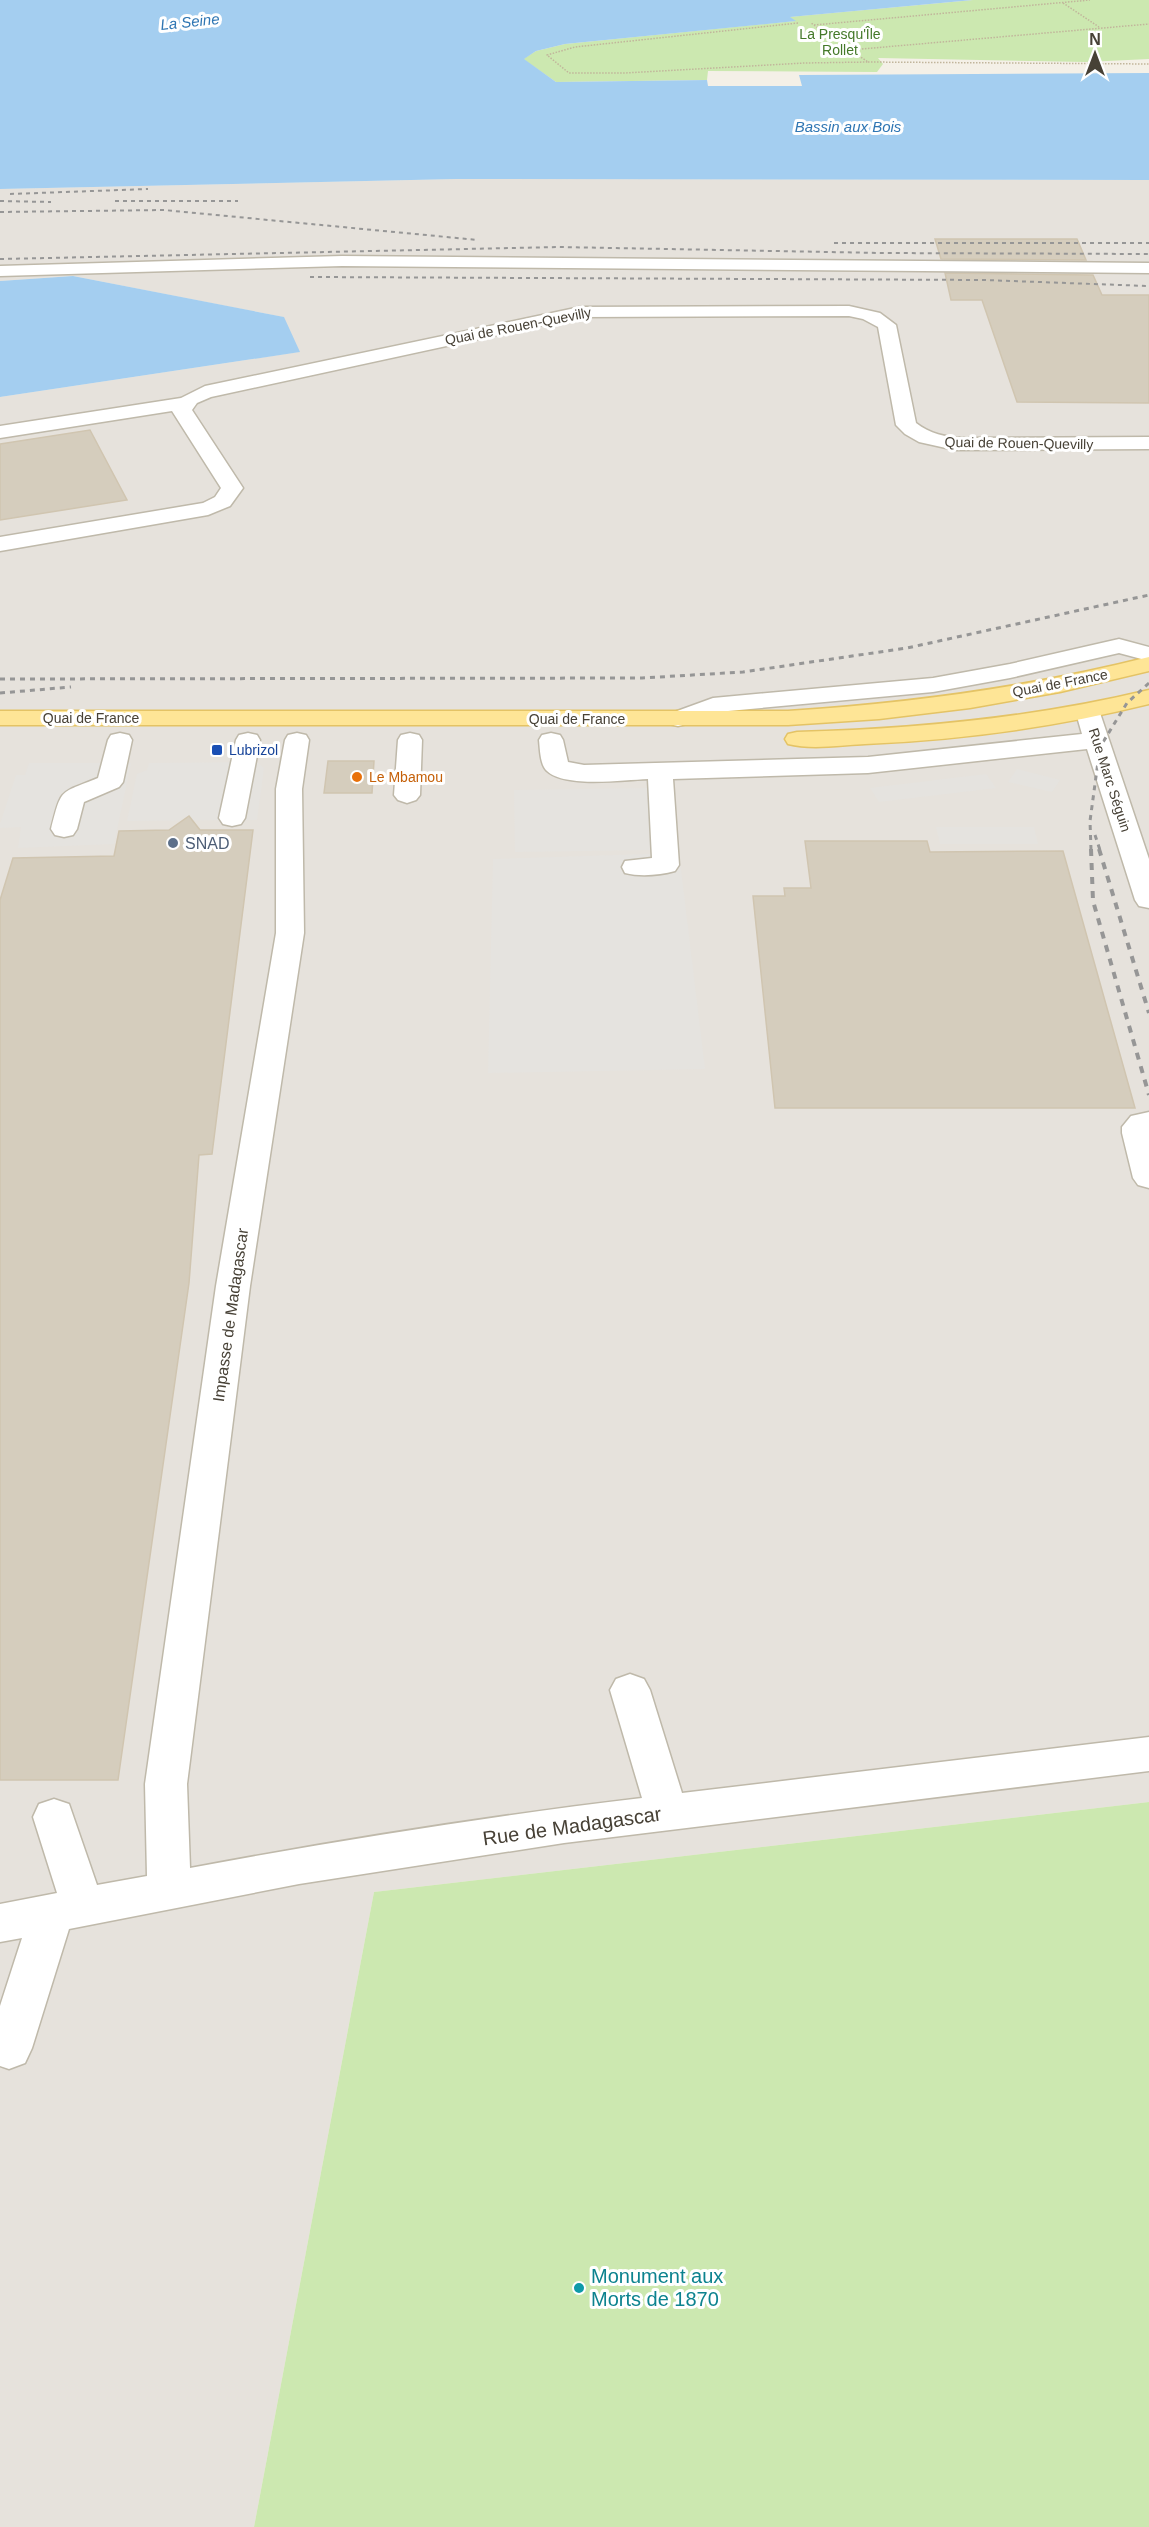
<svg xmlns="http://www.w3.org/2000/svg" width="1149" height="2527" viewBox="0 0 1149 2527" font-family="Arial,sans-serif">
<rect width="100%" height="100%" fill="#f4f0e7"/>
<path fill="#e6e2dc" d="M456,179L1149,180V1802L374,1892L254,2527H0V397L299,352L283,317L73,276L0,281V189Z"/>
<path fill="#cce8b0" d="M973,0H1149V59L1086,62L878,58L883,64L877,72L708,71L707,80L556,82L523,59L536,51L565,44L795,21L789,17Z
M1149,1802V2527H254L374,1892Z"/>
<path fill="#e5e3df" d="M257,762L264,768L257,820L127,821L137,774L147,770L149,763Z
M29,763H131L114,844L18,848L21,827L0,828V824L16,775H25Z
M1017,769L1060,780L1052,792L1008,782Z
M986,774L996,788L879,802L870,788Z
M647,788L653,850L515,852L514,790Z
M936,827H1034L1038,844H940Z
M679,853L705,1069L488,1073L493,859Z"/>
<path fill="#a4cef0" d="M0,0H973L790,17L796,21L565,44L536,51L524,59L556,82L707,80L708,86H802L799,75L1149,73V180L456,179L0,189Z
M73,276L284,317L300,352L0,397V281Z"/>
<path fill="#d5cdbd" stroke="#d0c5b0" stroke-width="1.5" d="M935,239H1077L1086,260L941,259Z
M945,273L1093,275L1102,295H1149V403L1017,402L982,300H951Z
M90,430L127,500L0,520V444Z
M328,761H374L372,793H324Z
M189,816L200,830H253L212,1154L199,1155L189,1283L118,1780H0V900L13,858L114,856L119,831L169,830Z
M805,841H927L930,852L1063,851L1135,1108H775L753,896H785L784,888H811Z"/>
<g fill="none" stroke-linecap="round" stroke-linejoin="round">
<g stroke="#bfb9aa" stroke-width="3">
<path id="minor" d="M342,256L1149,263V273L342,266L0,276V266Z
M849,306L880,313L896,325L916,423C930,434 945,437 963,438L1149,437V449L955,450L919,442L905,434L896,425L878,327L863,319L849,316L580,317L211,397L197,403L192,410L243,488L230,506L208,515L0,551V537L203,503L215,497L221,488L172,411L0,438V426L181,398L205,386L580,307Z
M1119,639L1149,647V661L1119,653L1010,678L933,692L717,712L687,724L678,726L669,724L666,719L669,714L713,698L933,678L1010,664Z
M1088,706L1097,708L1100,713L1149,859V908L1139,906L1135,900L1087,749L868,773L673,779L679,865L675,871C660,875 641,877 625,873L622,867L625,861L652,858L648,779C623,780 565,788 547,771C540,765 540,749 539,740L542,735L551,733L560,735L563,740L568,762L584,765L868,757L1082,734L1076,713L1079,708Z
M120,733L129,735L132,740L123,782L119,787L84,802L77,829L73,835L64,837L55,835L51,829C62,787 59,794 98,778L108,740L111,735Z
M248,733L257,735L260,740L245,818L241,824L232,826L223,824L219,818L236,740L239,735Z
M297,733L306,735L309,740L302,789L304,933L250,1286L187,1784L190,1868C339,1840 490,1816 642,1798L610,1690L616,1679L630,1674L644,1679L650,1690L682,1793L1149,1737V1771L564,1843L299,1884L69,1929L32,2048L25,2063L9,2069L0,2066V2006L22,1938L0,1942V1904L57,1893L33,1817L39,1804L54,1799L69,1804L97,1885L147,1876L145,1784L216,1286L276,933V789L285,740L288,735Z
M410,733L419,735L422,740L420,795L416,800L407,803L398,800L394,795L398,740L401,735Z
M1149,1112V1188L1138,1185L1133,1178L1122,1133V1127L1131,1116Z"/>
</g>
<g stroke="#e4c365" stroke-width="3">
<path id="major" d="M1149,657V671L1060,692L970,708L879,719L788,725H0V711H788C911,703 1030,687 1149,657Z
M1149,690V704C1056,727 961,740 865,744C841,745 812,750 788,744L785,739L788,734L797,732C916,729 1033,718 1149,690Z"/>
</g>
<path stroke="#c1b59b" stroke-width="1.5" stroke-dasharray="1.5 1.5" stroke-linecap="butt" d="M1063,3L1099,27
M798,23L575,47L547,55L569,73H624L805,63L868,62L811,23
M814,25L1090,0
M850,50L1149,24
M868,62L1149,64"/>
<use href="#minor" fill="#fff" fill-rule="evenodd"/>
<use href="#major" fill="#fee596" fill-rule="evenodd"/>
<path stroke="#969696" stroke-width="2" stroke-dasharray="4 4" stroke-linecap="butt" d="M10,194L148,189
M0,201L51,202
M115,201H238
M0,212L164,210L478,240
M834,243H1149
M0,259L559,247L882,253L1149,254
M310,277L984,280L1148,286"/>
<path stroke="#969696" stroke-width="3" stroke-dasharray="5 5" stroke-linecap="butt" d="M0,679L642,678L743,672L907,648L1149,595
M0,693L71,687
M1095,835L1100,850
M1091,850L1090,821L1100,747L1127,703L1149,683"/>
<path stroke="#969696" stroke-width="4" stroke-dasharray="7 7" stroke-linecap="butt" d="M1091,849L1093,901L1149,1095
M1099,849L1149,1013"/>
</g>
<rect fill="#1a4fb4" stroke="#fff" stroke-width="2" x="211" y="744" width="12" height="12" rx="3"/>
<circle fill="#e8710a" stroke="#fff" stroke-width="2" cx="357" cy="777" r="6"/>
<circle fill="#5c6f8a" stroke="#fff" stroke-width="2" cx="173" cy="843" r="6"/>
<circle fill="#0f9aa8" stroke="#fff" stroke-width="2" cx="579" cy="2288" r="6"/>
<g text-anchor="middle" stroke-width="6" stroke-linejoin="round" paint-order="stroke">
<g font-size="14" fill="#447929" stroke="#fff">
<text x="840" y="39">La Presqu'Île<tspan x="840" dy="16">Rollet</tspan></text>
</g>
<g font-size="14" fill="#474136" stroke="#fff">
<text transform="translate(518 326) rotate(-11)" y="5">Quai de Rouen-Quevilly</text>
<text transform="translate(1019 443) rotate(1)" y="5">Quai de Rouen-Quevilly</text>
<text transform="translate(1060 683) rotate(-11)" y="5">Quai de France</text>
<text x="91" y="723">Quai de France</text>
<text x="577" y="724">Quai de France</text>
<text transform="translate(1110 780) rotate(72)" y="5">Rue Marc Séguin</text>
</g>
<g font-size="14" fill="#164399" stroke="#fff" text-anchor="start">
<text x="229" y="755">Lubrizol</text>
</g>
<g font-size="14" fill="#c56008" stroke="#fff" text-anchor="start">
<text x="369" y="782">Le Mbamou</text>
</g>
<g font-size="15" font-style="italic" fill="#2f76b3" stroke="#fff">
<text transform="translate(190 22) rotate(-6)" y="5">La Seine</text>
<text x="848" y="132">Bassin aux Bois</text>
</g>
<g font-size="16" fill="#4e5e75" stroke="#fff" text-anchor="start">
<text x="185" y="849">SNAD</text>
</g>
<g font-size="16" fill="#474136" stroke="#fff">
<text transform="translate(230 1315) rotate(-82)" y="6">Impasse de Madagascar</text>
</g>
<g font-size="20" fill="#474136" stroke="#fff">
<text transform="translate(572 1826) rotate(-8)" y="7">Rue de Madagascar</text>
</g>
<g font-size="20" fill="#0d838f" stroke="#fff" text-anchor="start">
<text x="591" y="2283">Monument aux<tspan x="591" dy="23">Morts de 1870</tspan></text>
</g>
</g>
<g transform="translate(1095 54)" stroke="#ffffff" stroke-width="4.5" paint-order="stroke">
<path d="M0-4.5L10 22L0 15L-10 22Z" fill="#474136"/>
<text y="-9" font-size="16" font-weight="bold" text-anchor="middle" fill="#474136">N</text>
</g>
</svg>
